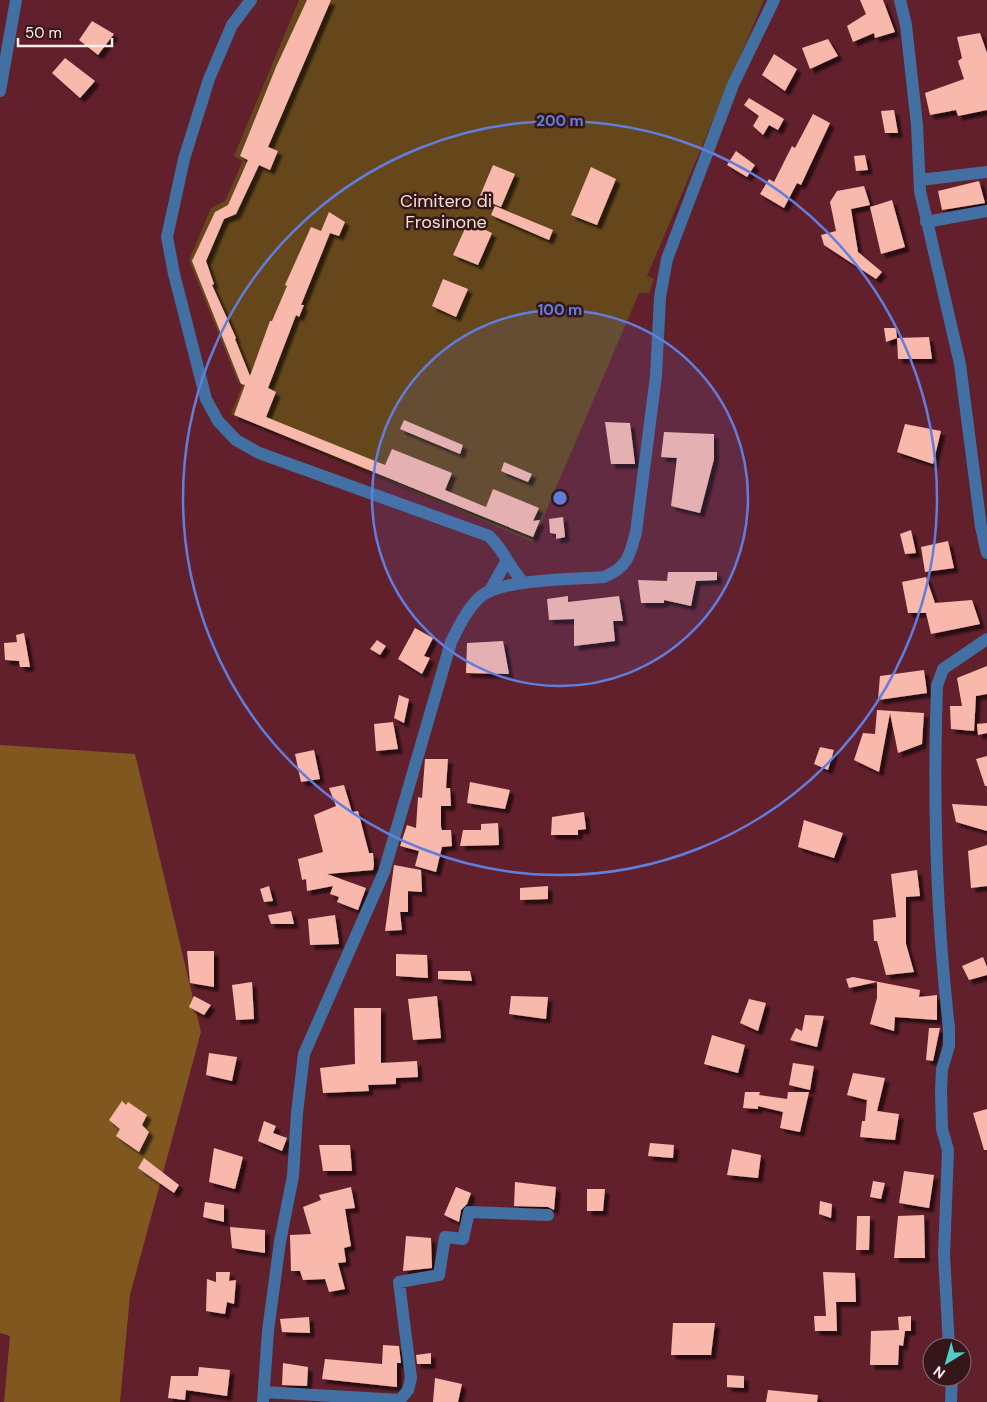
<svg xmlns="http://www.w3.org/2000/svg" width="987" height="1402" viewBox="0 0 987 1402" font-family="'DM Sans',sans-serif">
<defs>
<filter id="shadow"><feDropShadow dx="4.5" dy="4.5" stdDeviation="1" flood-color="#0009"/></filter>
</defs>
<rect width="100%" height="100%" fill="#62202c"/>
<path fill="#66471c" d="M299,0H764L647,276L654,279L649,293H639L533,542L231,414L243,384L238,382L189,260L211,208L225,201L243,161L234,156Z"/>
<path fill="#80581f" d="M0,745L135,754L201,1032L130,1295L120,1402H4L10,1336L0,1333Z"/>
<path fill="#f8b8ab" filter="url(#shadow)" d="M307,0H331L268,147L278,151L270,170L259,165L236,214L224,219L206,261L214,284L212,285L236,338L235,339L250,376L270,321H272L287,286L285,285L311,227L321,231L329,212L345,222L339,236L330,233L301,305H304L299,317L296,315L268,388L276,392L266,417L385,465L392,449L452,473L445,490L486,507L493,489L539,508L533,521L540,520L533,537L234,415L245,385L241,384L192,261L215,212L228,205L248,160L240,156L276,67Z
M860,0H883L895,32L875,38L874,33L853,42L847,26L866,14Z
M92,21L114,34L98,55L79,40Z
M980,33L987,53V110L958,116L956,110L930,115L925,93L964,79L958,61L962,58L957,37Z
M828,39L838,56L810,69L802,48Z
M774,54L797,69L785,91L762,75Z
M65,58L95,81L80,98L52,73Z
M749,98L784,119L778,130L769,125L763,135L753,126L759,116L744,105Z
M894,110L898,133H885L881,111Z
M813,114L830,123L801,185L797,183L784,208L760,194L769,179L774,182L792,146L795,148Z
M736,151L755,165L747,177L727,165Z
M865,155L868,170L856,171L854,156Z
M493,165L515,174L501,207L479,198Z
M591,167L616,179L597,225L571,215Z
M979,181L985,203L942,210L938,191Z
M864,186L870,205L851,209L858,252L882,272L876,279L824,245L821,235L836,231L830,202L837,191Z
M892,200L905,247L881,254L870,207Z
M495,206L553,230L549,240L491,215Z
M468,222L492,233L478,265L453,255Z
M443,279L468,289L456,317L432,306Z
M884,328H896L897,338L886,342Z
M929,337L932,359H898L897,338Z
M404,420L463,445L460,454L400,429Z
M605,422L630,423L635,464H611Z
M905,424L941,431L933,464L897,452Z
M664,432L714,434V459L700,513L671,506L677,458L661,457Z
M504,462L532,474L528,482L501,471Z
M563,517L565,537L556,539V534L550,533L549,519Z
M911,530L916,553L905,554L900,534Z
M948,541L954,568L925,572L921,547Z
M668,572H717V580L696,581L691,606L664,600V603H641L638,580L667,581Z
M926,577L935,603L972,600L980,624L931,634L926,613H908L902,582Z
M568,596V602L619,596L623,621H613L615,641L574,646V619L549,620L547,599Z
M415,628L433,638L424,656L430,658L422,674L398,659Z
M24,633L30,667H20L19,661L5,660L4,643L17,642L16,635Z
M377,640L386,646L380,655L370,649Z
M503,641L509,674L466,673L467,643Z
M987,666V694L976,696L974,731L951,729L950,706H962L957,678Z
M924,670L927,693L878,700L880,676Z
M399,695L409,699L404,723L394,718Z
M877,710L924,713L922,744L898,753L890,713L879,772L854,760L863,733L875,734Z
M393,722L398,749L376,751L374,724Z
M987,723V733L978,735L977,724Z
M820,747L834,750L828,770L814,764Z
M314,750L320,779L301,782L295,754Z
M987,756V786H985L976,759Z
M425,759H448L446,788H450L451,806H441V827L442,830H451L452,846L442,847L436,872L415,866L419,851L400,846L407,825L416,828L418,797L422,798Z
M470,782L510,790L505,809L467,803Z
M344,785L352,812L358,811L369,853H373L374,865L373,870L327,874L366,888L358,910L337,902L339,897L330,894L333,886L307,891L306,879L302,880L298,859L323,852L314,815L336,806L329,788Z
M952,804L987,806V831L956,822Z
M584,812L586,829L578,830V835H551L552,817Z
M804,820L843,833L834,858L798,847Z
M498,823L499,845L460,846L463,830H481V824Z
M987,845V886L971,888L968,851Z
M394,865L421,870L422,892L408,891V912H400L402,930L385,931Z
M917,870L920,896L906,897V944L914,972L886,975L877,941H874L873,920L896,917L891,874Z
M269,886L273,901L264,902L260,889Z
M548,886V899L520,900V888Z
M291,911L294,924H271L268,915Z
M335,915L339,944L310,945L308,919Z
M187,951H214V987L190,983Z
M396,954L427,955L428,978L396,976Z
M983,957L987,967V975L969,980L962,966Z
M438,971H470L472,981L438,979Z
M853,977L920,990L919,997L937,995V1020L895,1017L894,1031L870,1024L877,998V982L849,988L846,979Z
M252,982L254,1019L236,1020L232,985Z
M194,996L211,1005L204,1015L189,1007Z
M437,996L441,1038L413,1040L408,999Z
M511,996L548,997L546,1019L509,1014Z
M749,999L766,1003L758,1031L740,1023Z
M354,1008H381V1063L417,1061L418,1077L396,1078V1084L368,1085L369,1091L323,1093L320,1068L355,1064Z
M805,1015L824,1016L817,1047L790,1040L796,1028L802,1031Z
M929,1028H940L933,1061L926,1060Z
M712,1035L745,1045L738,1073L704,1064Z
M209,1053L237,1057L232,1081L206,1075Z
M793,1063L814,1066L810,1090L789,1085Z
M853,1073L885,1078L877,1111L899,1114L895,1140L860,1137L862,1121H865L867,1100L847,1095Z
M745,1092H760L759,1095L787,1099L788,1092H809L800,1132L780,1128L783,1112L758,1106V1109L743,1108Z
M122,1101L126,1105L128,1102L147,1115L142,1125L149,1132L139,1152L116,1136L120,1129L109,1120Z
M987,1109V1150H984L973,1113Z
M264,1121L276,1126L273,1133L287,1138L282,1151L258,1141Z
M650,1143L674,1145L673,1158L648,1156Z
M319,1145H350L352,1171H323Z
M214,1148L243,1157L235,1189L209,1182Z
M732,1149L761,1155L758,1178L727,1175Z
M144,1158L179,1185L174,1193L138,1168Z
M904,1171L934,1175L929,1208L899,1203Z
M873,1181L885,1183L881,1199L870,1197Z
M515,1182L556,1187L554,1210L548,1207L514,1206Z
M351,1187L355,1208L345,1209L351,1246L344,1248L346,1262L338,1263L345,1289L329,1292L325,1279L303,1280L300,1271H291L290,1235L311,1234L303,1207L321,1200L319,1195Z
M456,1187L471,1193L467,1204L461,1210L459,1222L444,1215Z
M587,1189H605L603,1211H587Z
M820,1201L832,1204L831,1218L819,1214Z
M205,1202L224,1205V1222L203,1217Z
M924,1215L925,1258H894L898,1216Z
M857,1216H870L869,1250H856Z
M230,1227L265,1230V1253L232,1248Z
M406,1236L431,1238L432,1268L403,1271Z
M216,1272H230L229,1281L236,1280L234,1304L227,1302L225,1314L206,1311L207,1279L216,1282Z
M823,1272L855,1273L856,1302H836L837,1331H815L814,1316H826Z
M911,1316V1331H905L903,1346L899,1345L898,1365H870L871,1331L899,1330L898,1317Z
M309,1317L310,1333L282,1332L280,1319Z
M673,1323H715L711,1355H671Z
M383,1345L399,1346L401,1363H397V1387L322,1379L325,1359L382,1364Z
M431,1353V1364H417L416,1355Z
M283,1363L308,1367L307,1386L282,1385Z
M199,1367L230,1370L227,1396L186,1390L185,1400L168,1398L171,1376H198Z
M727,1375L744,1376V1388L727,1387Z
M435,1378L462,1384L458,1402H433Z
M768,1390L818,1395L817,1402H766Z"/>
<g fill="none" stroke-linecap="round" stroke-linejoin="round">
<path stroke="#4270a2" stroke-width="12" d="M251,0L232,25L209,79L184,159L167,237L174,274L206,399L218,421L236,440L259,453L489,536C504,550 510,569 524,583
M900,0L906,25L917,125L920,191L960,364L981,527L987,553
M0,91L16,0
M920,180L987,172
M926,222L987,211
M489,592L506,562
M949,1347L944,1255L948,1150L942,1129L941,1091L942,1069L949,1046V1028C936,914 933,800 937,686L943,669L987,639
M264,1392L400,1400L408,1390L411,1378L399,1282L439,1275L445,1237L463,1239L469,1212L548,1215
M263,1402L268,1331L280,1242L293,1176L297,1113L304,1054L384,872L451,642C459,626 467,609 480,597C500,579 576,579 604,577C628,567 630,555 636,532L656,376L660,297L667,259L733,85L774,0
M951,1402L952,1377"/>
</g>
<circle cx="560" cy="498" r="188" fill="#617edf" fill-opacity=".12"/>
<g fill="none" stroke="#617edf" stroke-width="2.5">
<circle cx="560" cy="498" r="188"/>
<circle cx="560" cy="498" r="377"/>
</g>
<g text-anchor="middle" stroke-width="5" stroke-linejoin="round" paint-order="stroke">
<g font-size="18" fill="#f2dfc9" stroke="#35171b">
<text x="446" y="207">Cimitero di<tspan x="446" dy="21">Frosinone</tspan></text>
</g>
</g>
<circle cx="560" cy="498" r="8" fill="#617edf" stroke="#35171b" stroke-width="2.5"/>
<g font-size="15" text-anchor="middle" font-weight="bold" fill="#617edf" stroke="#35171b" stroke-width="5" stroke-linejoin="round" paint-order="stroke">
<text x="560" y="126">200 m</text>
<text x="560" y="315">100 m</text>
</g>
<g transform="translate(947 1362) rotate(217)"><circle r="24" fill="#35171b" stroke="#866d6f"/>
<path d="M0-4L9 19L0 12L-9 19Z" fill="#53cdc9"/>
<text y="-8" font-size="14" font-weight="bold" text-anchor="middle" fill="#ffedee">N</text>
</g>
<path d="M18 38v8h94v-8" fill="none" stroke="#ffedee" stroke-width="2.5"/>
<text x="25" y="38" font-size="15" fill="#ffedee" stroke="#35171b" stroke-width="4" paint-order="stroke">50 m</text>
</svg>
